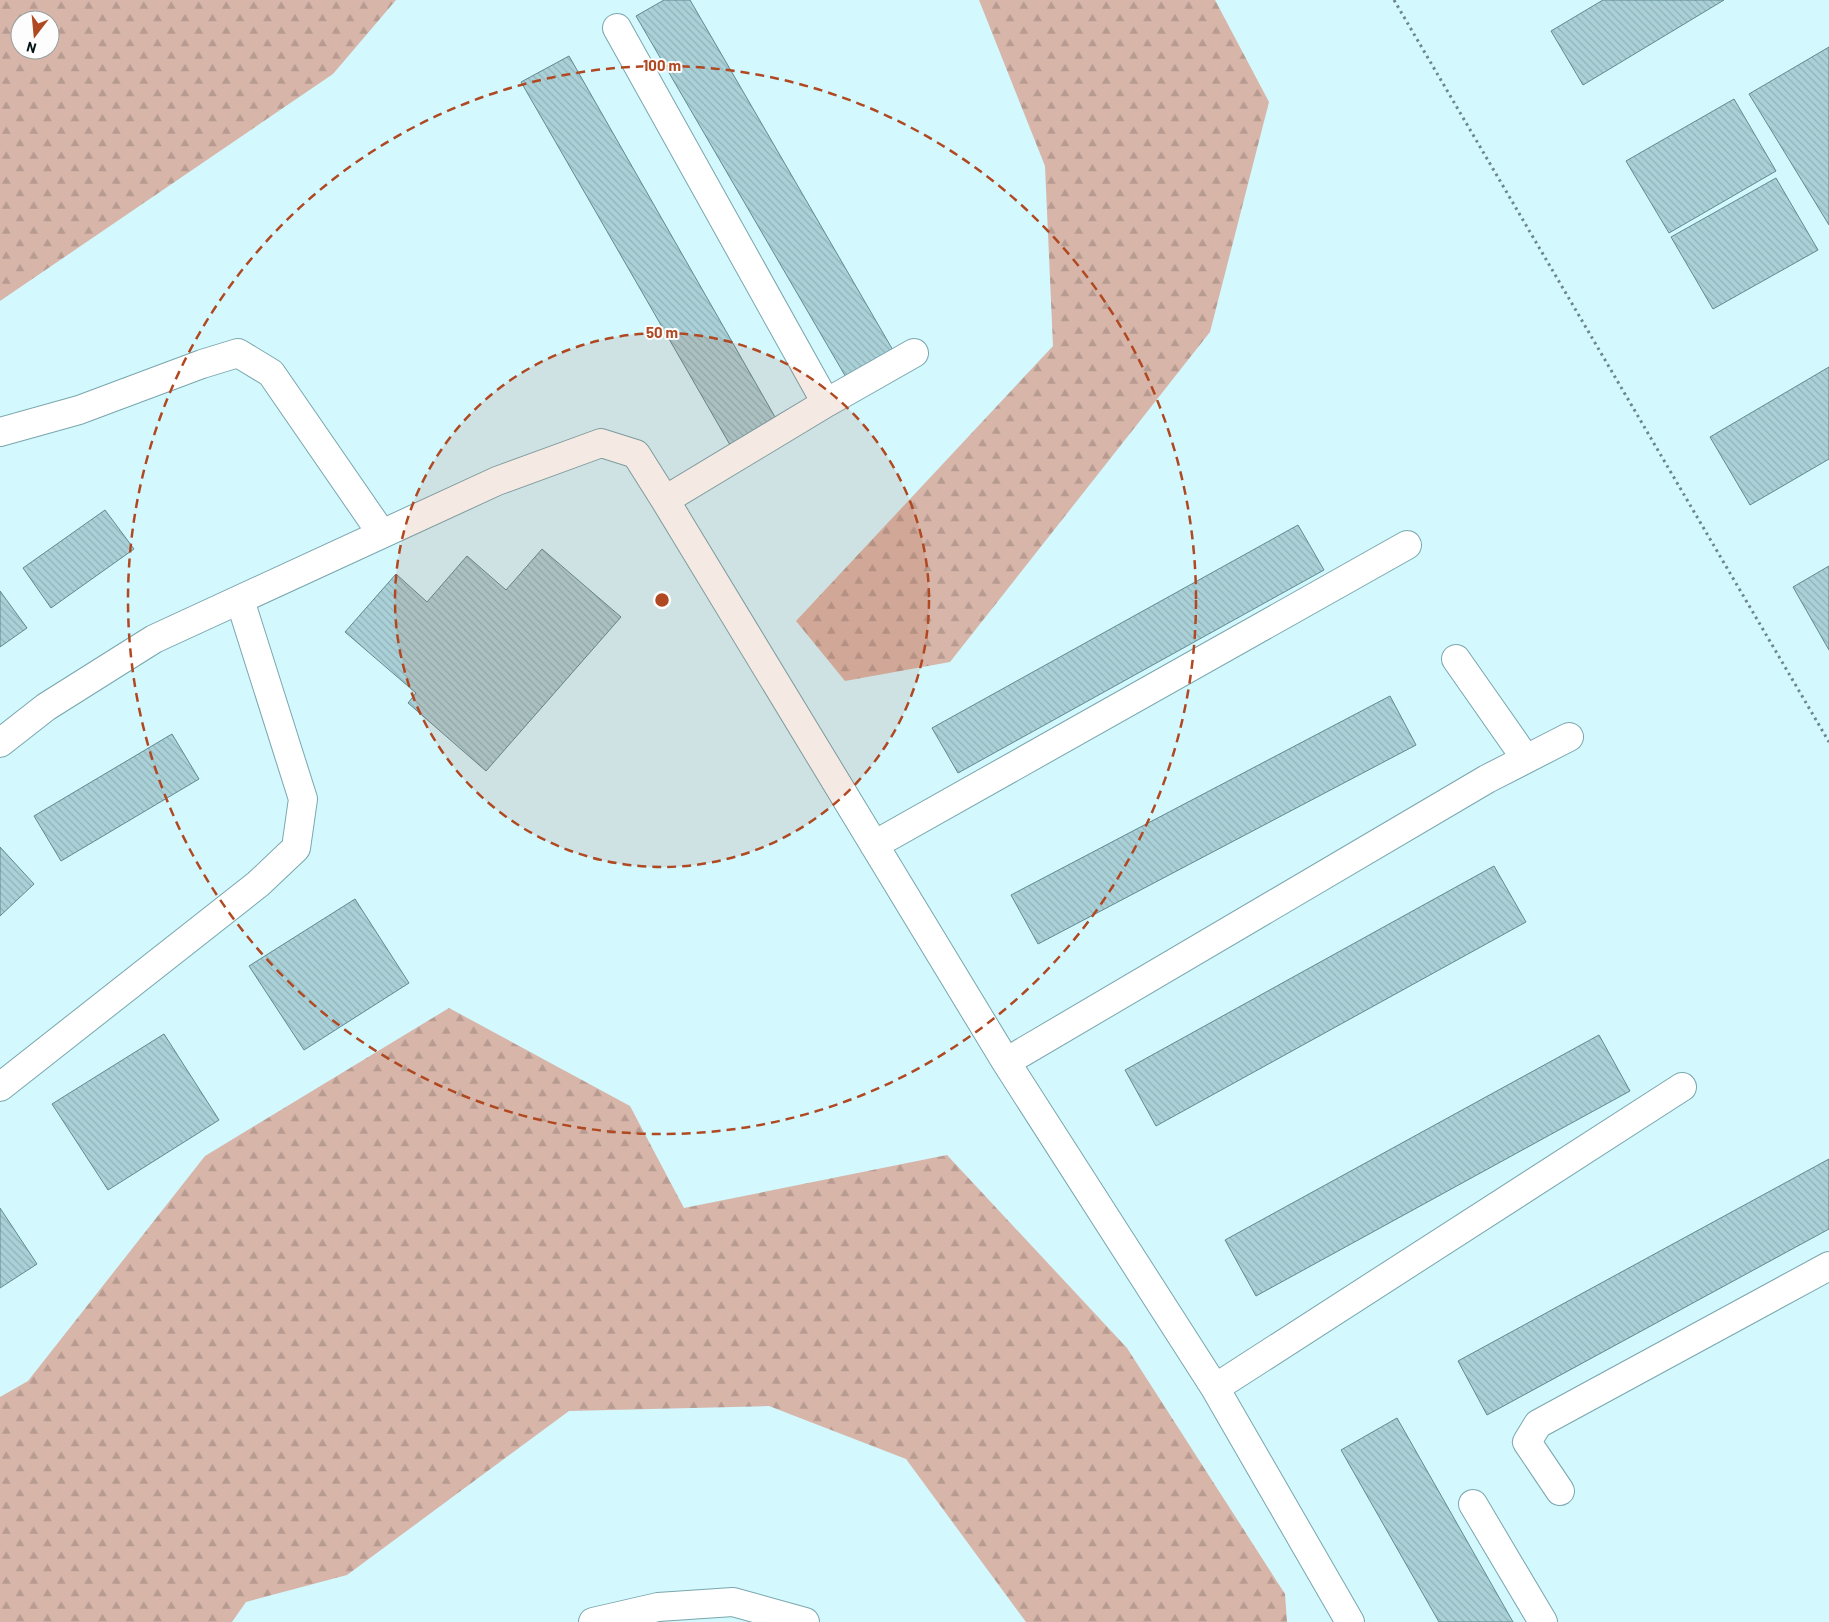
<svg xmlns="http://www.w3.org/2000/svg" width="1829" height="1622" viewBox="0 0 1829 1622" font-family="Barlow,sans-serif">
<defs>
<pattern id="forest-firs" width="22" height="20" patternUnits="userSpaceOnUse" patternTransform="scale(1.25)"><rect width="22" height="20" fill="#d7b5a9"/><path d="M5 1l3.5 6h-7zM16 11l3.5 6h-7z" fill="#b79b91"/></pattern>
<pattern id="building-back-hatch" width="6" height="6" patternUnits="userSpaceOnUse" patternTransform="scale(1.25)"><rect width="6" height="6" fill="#aad1d8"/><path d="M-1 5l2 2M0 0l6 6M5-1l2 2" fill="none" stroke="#91b2b8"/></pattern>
</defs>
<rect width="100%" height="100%" fill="#d3f8fe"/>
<path fill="url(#forest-firs)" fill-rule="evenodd" d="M0,0H396L333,74L0,301ZM20,20H50V50H20Z
M979,0H1215L1269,102L1210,332L950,662L845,681L796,621L1053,346L1045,166Z
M449,1008L630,1106L684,1208L947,1155L1127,1348L1285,1594L1287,1622H1026L906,1459L769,1406L569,1411L347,1575L246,1602L232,1622H0V1397L28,1381L205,1156Z"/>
<path fill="url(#building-back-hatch)" stroke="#5e8b92" d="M664,0H690L894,352L847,379L636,16Z
M1603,0H1724L1583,85L1551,31Z
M1829,47V225L1749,94Z
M569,56L779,424L733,450L521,82Z
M1734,99L1776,171L1669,233L1626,161Z
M1776,178L1818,250L1713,309L1671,237Z
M1829,367V459L1750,505L1710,437Z
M105,510L134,549L51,608L23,568Z
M1298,525L1324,570L958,773L932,728Z
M542,549L621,617L486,771L408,703L416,693L345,632L396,574L427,602L467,556L506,590Z
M1829,566V650L1793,587Z
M0,591L27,628L0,647Z
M1390,696L1416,745L1038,944L1011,895Z
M172,734L199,779L61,861L34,816Z
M0,847L34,884L0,916Z
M1494,866L1526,922L1156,1126L1125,1070Z
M355,899L409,983L304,1050L249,966Z
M164,1034L219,1120L108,1190L52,1104Z
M1599,1035L1630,1091L1256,1296L1225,1240Z
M1829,1159V1229L1487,1415L1458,1361Z
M0,1208L37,1264L0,1288Z
M1397,1418L1513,1622H1439L1341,1450Z"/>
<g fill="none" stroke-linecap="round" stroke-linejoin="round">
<g stroke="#79a6ad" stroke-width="30">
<path id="minor" d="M617,28L826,403
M0,432L79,410L202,364L238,353L271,373L382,534
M665,500L826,403L914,353
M1456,659L1526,759
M0,743L46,707L154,639L497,481L601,443L636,454L665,500L1006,1062L1215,1388L1350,1622
M874,845L1407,545
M1006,1062L1487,779L1569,737
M0,1087L258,884L296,848L303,799L240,600
M1215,1388L1682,1087
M1560,1491L1527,1442L1538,1424L1829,1266
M1473,1504L1543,1622
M593,1622L658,1607L733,1602L805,1622"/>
</g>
<path stroke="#6c878b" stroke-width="3" stroke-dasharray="2.5 4" stroke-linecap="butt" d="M1394,0L1829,742"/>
<use href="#minor" stroke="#fff" stroke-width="28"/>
</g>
<circle cx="662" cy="600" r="267" fill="#b04922" fill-opacity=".12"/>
<g fill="none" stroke="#b04922" stroke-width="2.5" stroke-dasharray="9 6">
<circle cx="662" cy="600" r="267"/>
<circle cx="662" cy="600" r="534"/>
</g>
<circle cx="662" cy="600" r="8" fill="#b04922" stroke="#fdfdfd" stroke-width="2.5"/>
<g font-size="15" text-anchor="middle" font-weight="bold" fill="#b04922" stroke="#fdfdfd" stroke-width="4" stroke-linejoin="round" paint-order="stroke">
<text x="662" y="71">100 m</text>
<text x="662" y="338">50 m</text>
</g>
<g transform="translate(35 35) rotate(196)"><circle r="24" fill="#fdfdfd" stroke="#999fa0"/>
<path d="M0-4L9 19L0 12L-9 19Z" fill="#b04922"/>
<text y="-8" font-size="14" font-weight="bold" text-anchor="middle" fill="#021114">N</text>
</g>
</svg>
